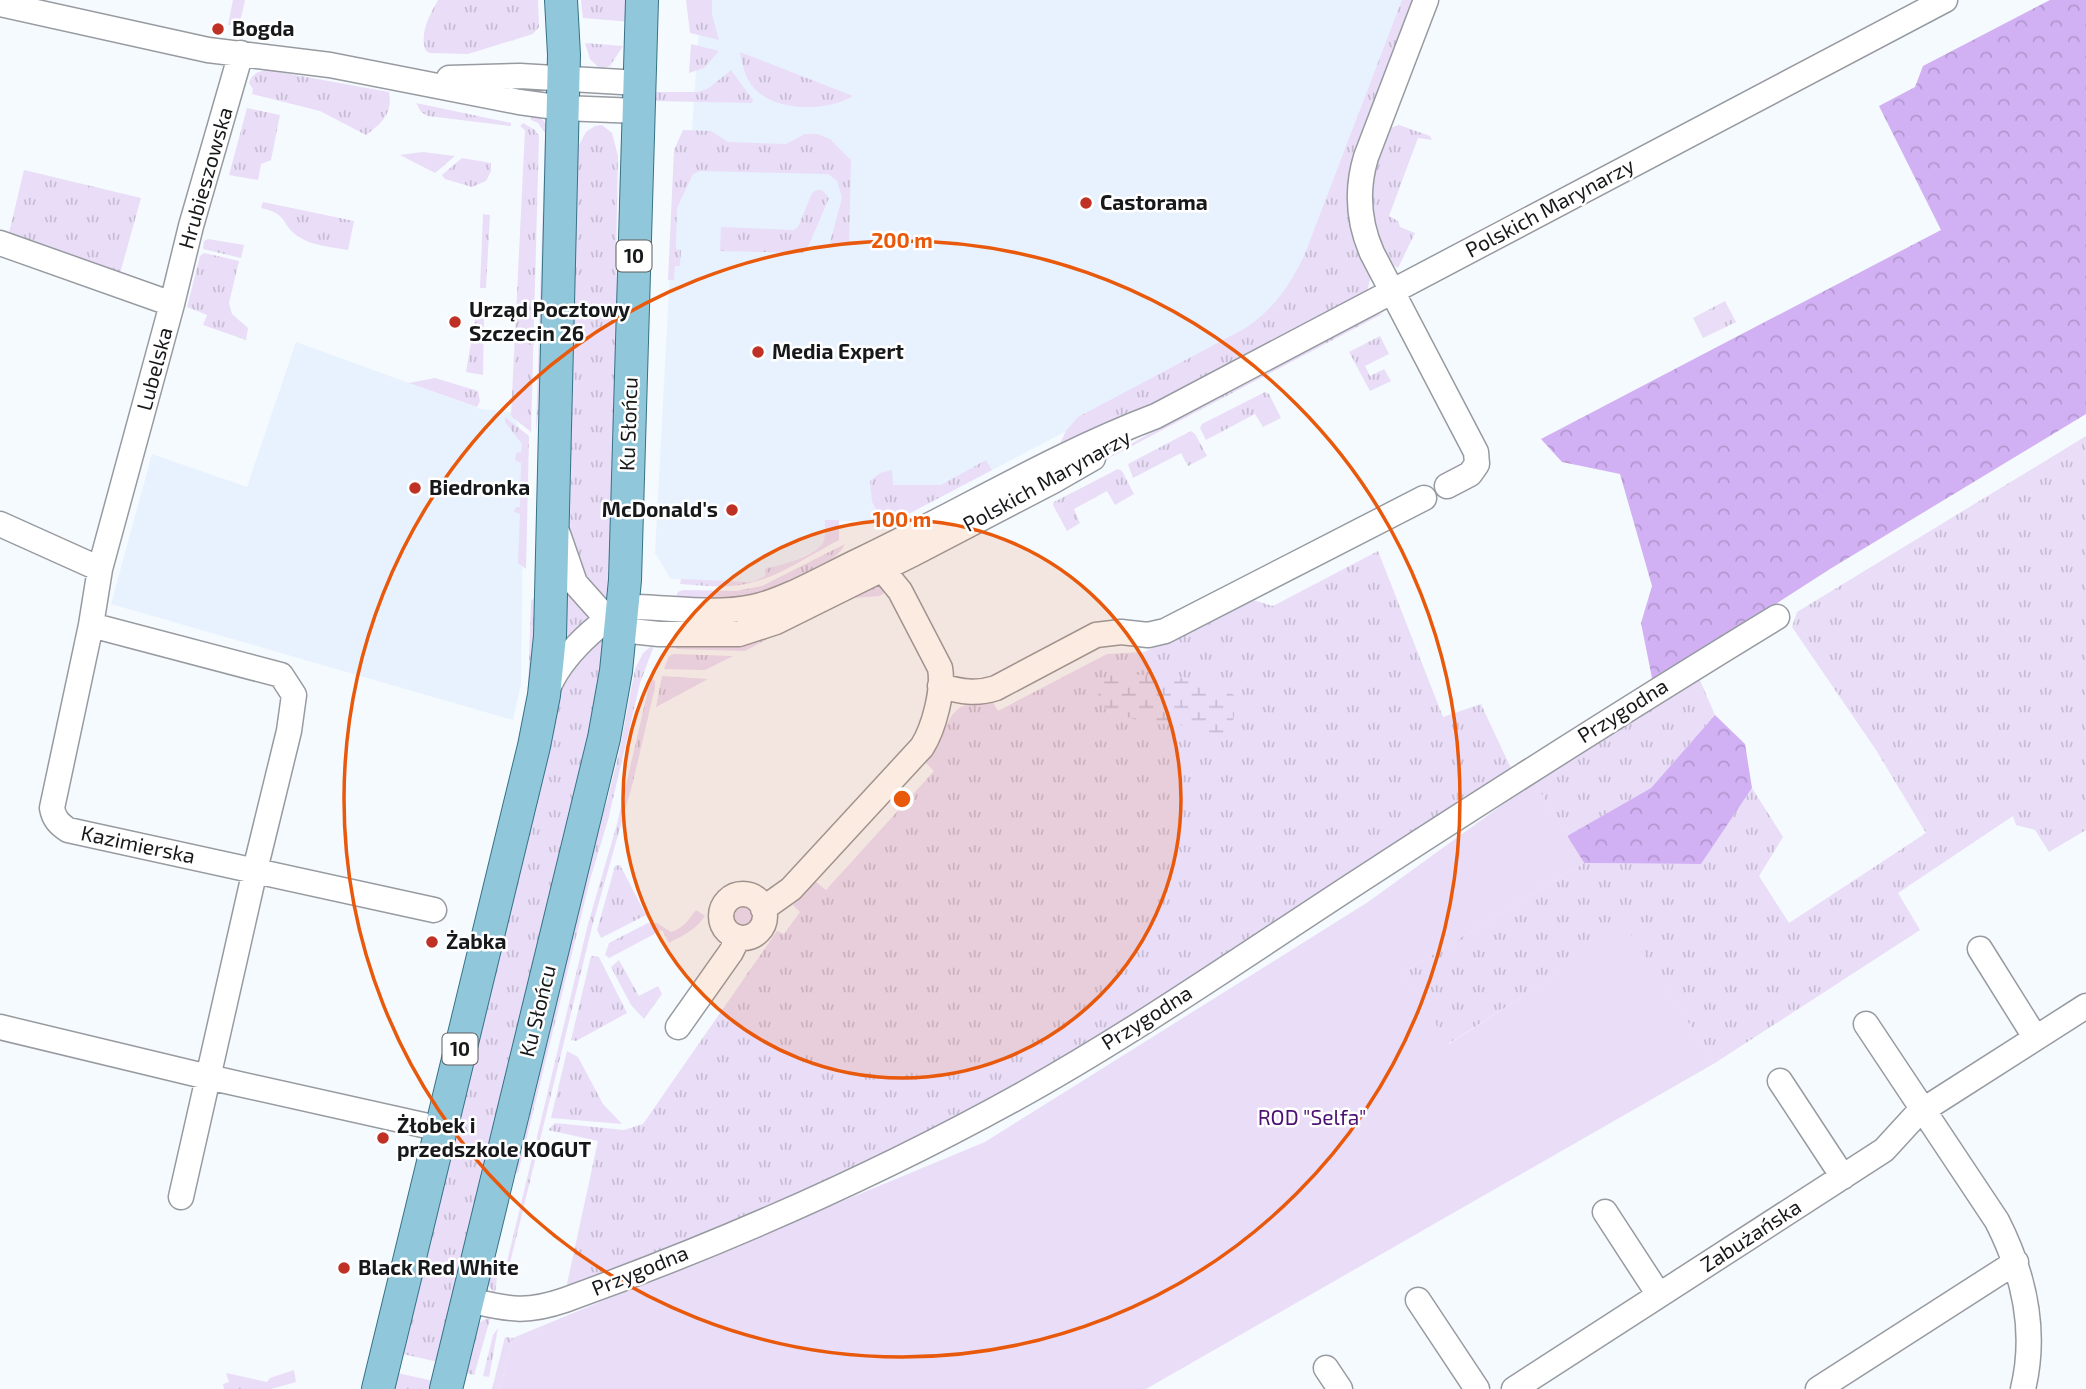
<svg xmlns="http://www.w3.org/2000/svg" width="2086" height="1389" viewBox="0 0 2086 1389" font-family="'Exo 2',sans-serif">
<defs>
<pattern id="grass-tufts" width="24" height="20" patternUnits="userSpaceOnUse" patternTransform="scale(1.75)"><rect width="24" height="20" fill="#e9ddf7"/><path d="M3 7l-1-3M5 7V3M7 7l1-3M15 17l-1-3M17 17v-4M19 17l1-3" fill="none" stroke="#c7bdd3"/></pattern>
<pattern id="forest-crowns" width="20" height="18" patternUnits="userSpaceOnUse" patternTransform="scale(1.75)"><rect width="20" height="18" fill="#d1b0f3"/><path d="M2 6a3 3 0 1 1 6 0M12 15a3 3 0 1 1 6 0" fill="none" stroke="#b397d0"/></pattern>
<pattern id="wetland-marsh" width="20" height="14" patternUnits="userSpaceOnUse" patternTransform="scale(1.75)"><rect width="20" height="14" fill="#e9ddf7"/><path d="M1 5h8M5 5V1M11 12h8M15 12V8" fill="none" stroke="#c7bdd3"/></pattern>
</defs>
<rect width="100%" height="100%" fill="#f5fafe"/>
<path fill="#e8f2fe" d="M701,0H1411L1292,313L895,521H833L831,542L752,582L671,579L655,553L676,158H690Z
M296,342L481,409L513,412L524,441L521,684L513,720L111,604L152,454L247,487Z"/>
<path fill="url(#grass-tufts)" d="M233,0H245L240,22L237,25H228Z
M438,0H538L539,27L533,34L468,54L430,53L426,51C419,34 429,16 438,0Z
M581,0H634L631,22L583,18Z
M686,0H712V14L719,40L690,33Z
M1402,0H1415L1357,150L1371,276L1367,291L1255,353L1055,454L1066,431L1078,417L1244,329C1273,310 1289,287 1304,256Z
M585,43L623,46L610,66L600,69L590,59Z
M691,44L719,51L704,68L689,73Z
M740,52L853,96C826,112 776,112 754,88C745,78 742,64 740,52Z
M268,70L389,92C393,113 382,123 366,135L320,111L252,94L253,89L249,83C252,73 259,71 268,70Z
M731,70L753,100L752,103L653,101V92H698L709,88Z
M416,103L511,123V126L428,116L421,112Z
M247,108L280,115L271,160L261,164L258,180L229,175Z
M530,113L540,117L549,127L546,363L536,431L545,133L538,123L531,120Z
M523,123L535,130L539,136L531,432L511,416L525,130L520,126Z
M602,125L612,133L618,156L616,256L620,432L610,604L582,577L570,540L571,438L567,350L570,176L578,147L586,132L595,126Z
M1399,125L1430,136L1432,140L1418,138L1389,216L1398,221L1400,227L1415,233L1398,268C1386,261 1385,252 1380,241C1363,195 1372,171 1390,128Z
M683,130L711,131L728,142L786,144L805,134H818L830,139L851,160L849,244C841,247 837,248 830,242L842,198L837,181L828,174L701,171L693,174L677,208L676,249L681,250L680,266H675L674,280H668L674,150Z
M422,152L455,156L435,173L400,155Z
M462,158L491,163V171L486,181L472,187L445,179L442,175Z
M24,170L141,198L119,277L8,237Z
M817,190H822L829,198L807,249L803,253L720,251L721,227L793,230L798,227L812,193Z
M263,202L354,221L348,250C333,247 312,246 299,237C280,225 290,214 261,208Z
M483,214L490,215L486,288H480Z
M208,239L244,245L241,258L203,249L204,241Z
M204,253L239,261L229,303L232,314L248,328L246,340L203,325L207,315L187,307L200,256Z
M1725,301L1736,322L1703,338L1693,318Z
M1384,313L1096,465H1094L1201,404L1370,316Z
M476,314L484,316L483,375L466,372Z
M1380,336L1389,354L1365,366L1370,376L1384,369L1391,381L1370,391L1349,352Z
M435,378L478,391L480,401L477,407L409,383Z
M1265,392L1269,394L1281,418L1263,427L1255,414L1206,440L1200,428L1202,424Z
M505,417L529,436L526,569L518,563L520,514L514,512L516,507H520L521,463L515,460L516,453L521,452L522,444L505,422Z
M1191,431L1195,434L1207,456L1188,466L1181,453L1133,478L1128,464Z
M2086,436V830L2049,852L2035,830L2016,825L2013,816L1898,893L1920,930L1715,1063L1627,930L1448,1044L1402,973L1584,863L1701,864L1752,788L1783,837L1759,876L1789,923L1926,833L1876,750L1792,627L1797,612Z
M986,460L992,470L895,521L882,520L872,502L870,481L880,473L892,470L893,485H941Z
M1118,469L1122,471L1134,494L1115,505L1107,491L1074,509L1080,523L1067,531L1053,505L1054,502Z
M825,520H839V540C808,556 775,580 740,585C721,588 700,585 680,584L681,579L752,582L765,576L766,568C779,567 816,555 823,543C826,536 825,527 825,520Z
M845,544C837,565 769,595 747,599C724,602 698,599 675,599L678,592L683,590L736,591L762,586Z
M1378,551L1443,717L1481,704L1516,779L1023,1093L572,1298L567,1284L598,1141L548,1130L555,1123L624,1130L643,1124L777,931L784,934L800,912L793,905L815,881L826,890L934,771L924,761L939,740L952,715L959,708L970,703L992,701L998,711L1107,654L1144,652L1253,600L1273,606Z
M562,569L599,619L558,658Z
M877,584L888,590L880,596L840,599Z
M538,595L531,690L528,692L531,601Z
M782,631L745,651L677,649L674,647V641Z
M606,634L609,658L443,1363L398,1353L553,703L576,660Z
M655,643L640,683L608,820L590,880L518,1173L510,1171L586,860L607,801L619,753L635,669L643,653Z
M674,654L733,656L705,670L664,669L669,656Z
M662,676L708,679L656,707Z
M1698,676L1715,715L1651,788L1567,836L1534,782Z
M651,677L655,681V687L633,782L592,927L510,1263L507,1262L588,924L617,824Z
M620,865L646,915L601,938L597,930L615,866Z
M731 916a12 12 0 1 1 24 0a12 12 0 1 1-24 0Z
M696,910L705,916C696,930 683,935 669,943L662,930L609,958L605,955L609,943L648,923H657L671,932C683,929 689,919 696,910Z
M591,956L599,957L627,1013L576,1041L571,1040Z
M619,960L639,996L658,986L662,994L644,1019L631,1005L611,967Z
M567,1051L578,1057L603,1104L622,1124L551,1118Z
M487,1266L498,1268L495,1295L487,1283Z
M491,1316L474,1375L460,1372L477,1324Z
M498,1328L489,1377L483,1376L493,1335Z
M505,1337L513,1338L500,1389H492Z
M294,1370L296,1382L271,1389H224L223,1384L229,1382L226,1373L267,1382L270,1378Z
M393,1372L438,1382L437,1389H389Z"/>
<path fill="url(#forest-crowns)" d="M2050,0H2086V414L1830,569L1653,683L1641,623L1652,586L1620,474L1562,462L1541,439L1941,230L1879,106L1915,87L1923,66Z
M1715,715L1745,744L1752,788L1701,864L1584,863L1567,836L1651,788Z"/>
<path fill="url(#wetland-marsh)" d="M1113,674L1173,676L1230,691L1236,698L1231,739L1215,742L1181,725L1146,723L1106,710L1095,688L1101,681Z"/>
<path fill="#e9ddf7" d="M1534,782L1584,863L1402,973L1449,1044L1627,929L1715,1063L1146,1389H500L513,1338L985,1142L1368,902Z"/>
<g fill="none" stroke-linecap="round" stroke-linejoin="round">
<g stroke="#979ba1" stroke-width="27">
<path id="minor" d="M1426,0L1366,157C1356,190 1358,221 1372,253L1476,452L1477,464L1470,474L1447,486
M0,4L208,50L330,65L519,102L563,108L638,111
M449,78L520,76L639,83
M0,243L172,304L100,569L91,625L281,675L294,695L289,731L255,870L181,1197
M172,304L191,226L241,53
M0,524L100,569
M558,534L575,583L608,620L621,630L659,634H739L776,622L913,554L1053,481L1093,458
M91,625L52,808C54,819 59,824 68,830L434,910
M940,686C960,691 975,695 996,688L1096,635L1121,632L1148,635L1165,631L1424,498
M547,691C559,659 602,614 636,607C674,608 715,615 753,607C786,600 828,575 860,560C959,513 1053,455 1156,416L1945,0
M721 916a22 22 0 1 1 44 0a22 22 0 1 1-44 0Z
M763,909L791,889L922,747C934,728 944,690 940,668L900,591L882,569
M1980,949L2035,1037
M1866,1024L1997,1221C2024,1274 2037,1331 2023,1389
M0,1027L208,1077L441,1129
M678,1027L731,952L738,938
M1780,1081L1843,1177
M1605,1212L1659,1295
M468,1300C509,1309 524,1314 565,1300C723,1243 878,1175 1025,1093C1139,1029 1247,954 1356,883C1496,792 1636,703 1777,617
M1418,1300L1477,1389
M1326,1368L1340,1389
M1514,1389L1884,1150L1917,1114L2086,1006
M1818,1389L2016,1262"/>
</g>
<g stroke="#377287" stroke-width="34">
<path id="major" d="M378,1389L534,746L544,695L550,636L564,55L561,0
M446,1389L604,738L616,671L625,580L642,0"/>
</g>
<use href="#minor" stroke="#fff" stroke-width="24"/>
<use href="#major" stroke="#91c7da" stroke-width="32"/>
</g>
<circle cx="902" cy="799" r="279" fill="#e8590c" fill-opacity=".12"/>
<g fill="none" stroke="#e8590c" stroke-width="3.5">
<circle cx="902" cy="799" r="279"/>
<circle cx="902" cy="799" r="558"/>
</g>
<g fill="#be3124" stroke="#fff" stroke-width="2.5">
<circle cx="218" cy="29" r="7"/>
<circle cx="1086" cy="203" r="7"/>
<circle cx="455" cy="322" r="7"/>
<circle cx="758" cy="352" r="7"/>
<circle cx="415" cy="488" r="7"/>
<circle cx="732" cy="510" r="7"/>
<circle cx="432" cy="942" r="7"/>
<circle cx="383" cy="1138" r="7"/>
<circle cx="344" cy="1268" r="7"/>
</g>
<g text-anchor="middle" stroke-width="5" stroke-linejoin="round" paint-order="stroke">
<g fill="#fff" stroke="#5d5d5f" stroke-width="2">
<rect x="616.5" y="240.5" width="35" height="31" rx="5"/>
<rect x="442.5" y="1033.5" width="35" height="31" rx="5"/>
</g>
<g font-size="19" font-weight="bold" fill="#17181a">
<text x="634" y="263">10</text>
<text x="460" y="1056">10</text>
</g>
<g font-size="21" font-weight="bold" fill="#17181a" stroke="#fff" text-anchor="start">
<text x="232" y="36">Bogda</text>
<text x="1100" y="210">Castorama</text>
<text x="469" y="317">Urząd Pocztowy<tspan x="469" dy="24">Szczecin 26</tspan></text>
<text x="772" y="359">Media Expert</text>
<text x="429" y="495">Biedronka</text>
<text x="718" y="517" text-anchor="end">McDonald's</text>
<text x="446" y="949">Żabka</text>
<text x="397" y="1133">Żłobek i<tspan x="397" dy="24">przedszkole KOGUT</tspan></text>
<text x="358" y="1275">Black Red White</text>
</g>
<g font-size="21" fill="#17181a" stroke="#fff">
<text transform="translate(206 178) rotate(-74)" y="7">Hrubieszowska</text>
<text transform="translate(1550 208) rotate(-28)" y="7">Polskich Marynarzy</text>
<text transform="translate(155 369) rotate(-75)" y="7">Lubelska</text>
<text transform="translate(629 424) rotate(-88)" y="7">Ku Słońcu</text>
<text transform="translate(1047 481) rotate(-29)" y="7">Polskich Marynarzy</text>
<text transform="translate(1623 711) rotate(-32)" y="7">Przygodna</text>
<text transform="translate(138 845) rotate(12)" y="7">Kazimierska</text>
<text transform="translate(538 1011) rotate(-76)" y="7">Ku Słońcu</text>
<text transform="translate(1147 1018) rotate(-32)" y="7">Przygodna</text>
<text transform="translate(1751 1236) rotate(-33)" y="7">Zabużańska</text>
<text transform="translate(640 1271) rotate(-22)" y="7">Przygodna</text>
</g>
<g font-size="21" fill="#4c1173" stroke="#fff">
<text x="1312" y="1125">ROD "Selfa"</text>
</g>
</g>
<circle cx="902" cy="799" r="10" fill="#e8590c" stroke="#fff" stroke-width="3.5"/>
<g font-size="21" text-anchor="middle" font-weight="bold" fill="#e8590c" stroke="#fff" stroke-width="5" stroke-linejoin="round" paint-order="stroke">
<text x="902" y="248">200 m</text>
<text x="902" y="527">100 m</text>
</g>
</svg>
